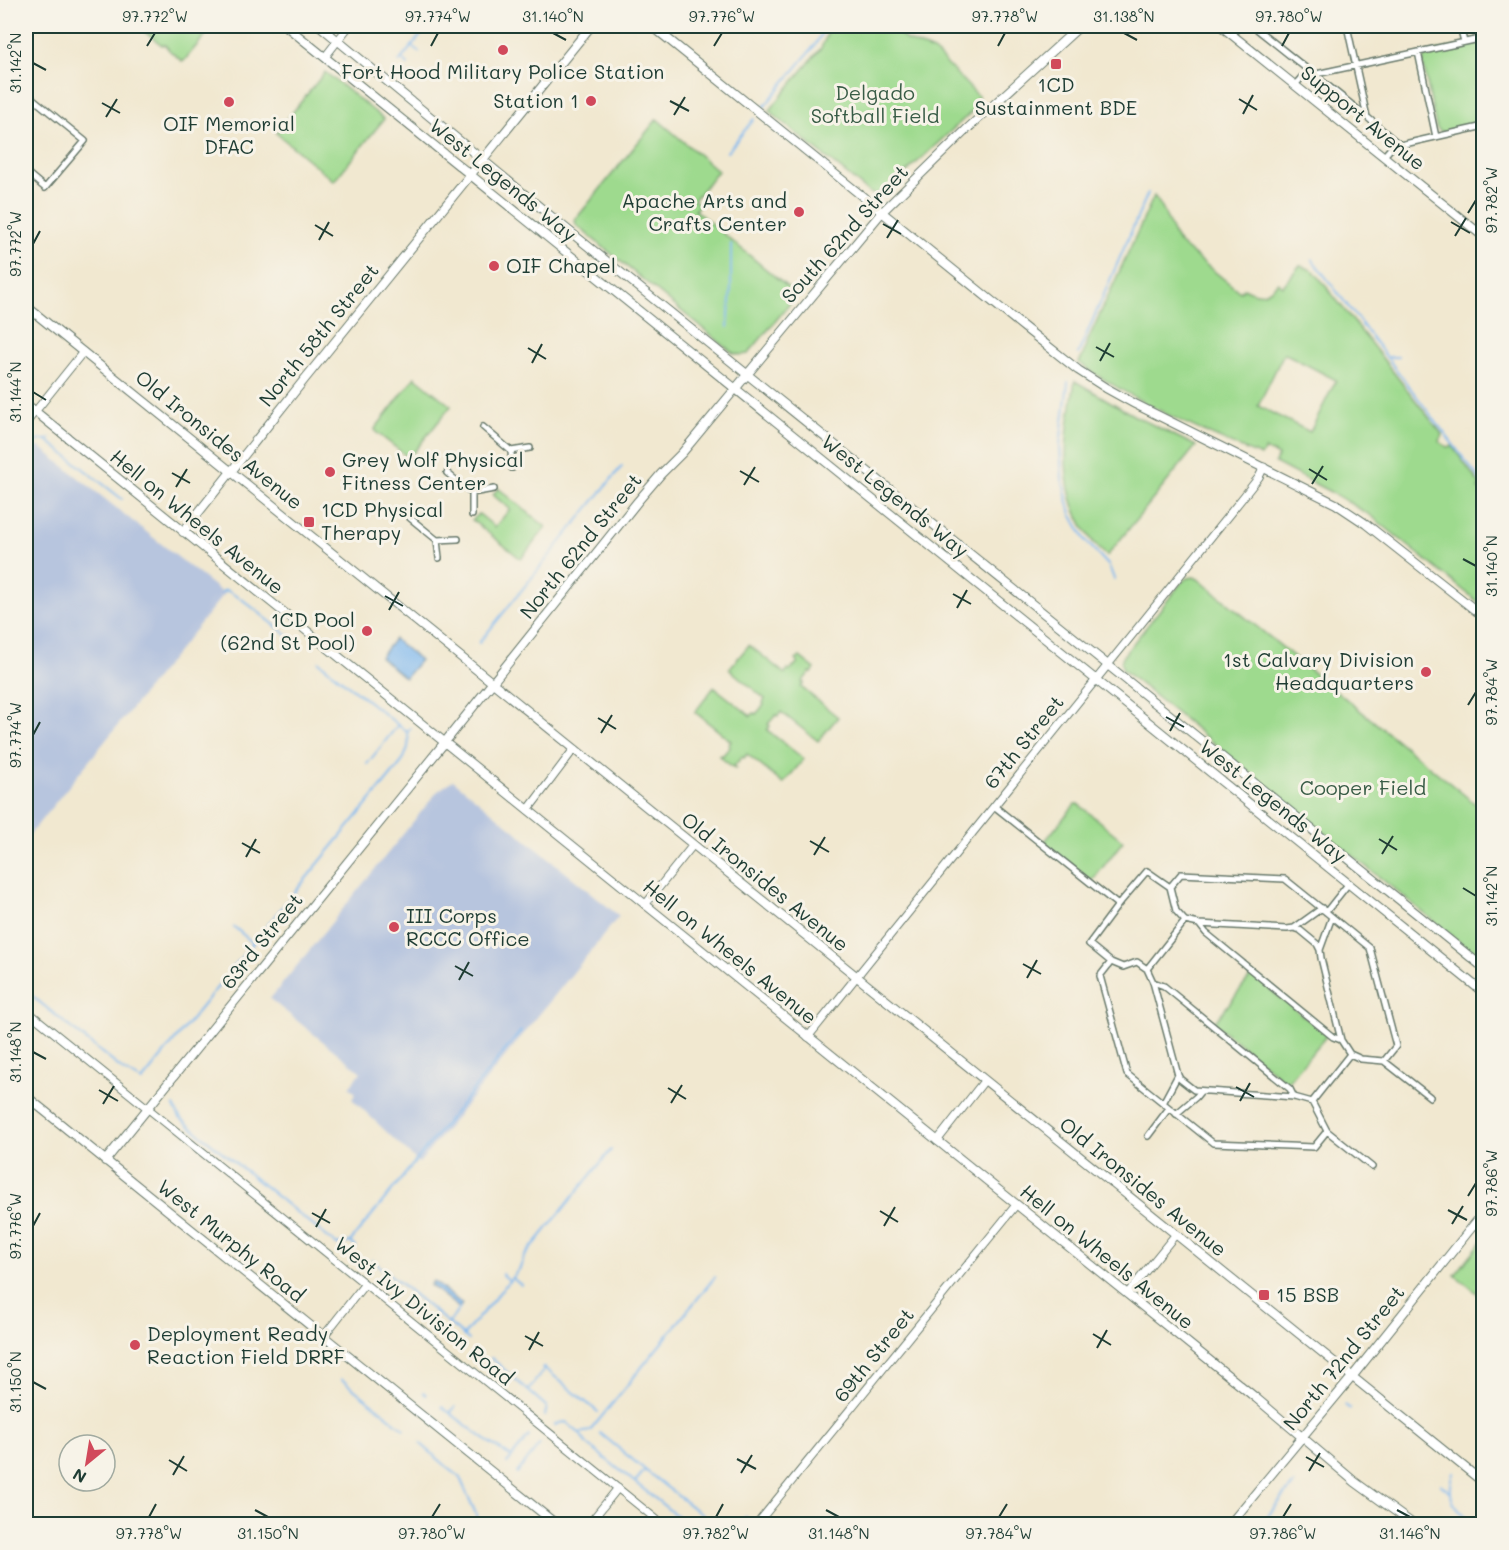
<svg xmlns="http://www.w3.org/2000/svg" width="1509" height="1550" viewBox="0 0 1509 1550" font-family="Mali,sans-serif">
<rect width="100%" height="100%" fill="#f7f3e8"/>
<filter id="ink" filterUnits="userSpaceOnUse"><feTurbulence type="fractalNoise" baseFrequency=".0167" numOctaves="2"/><feDisplacementMap in="SourceGraphic" scale="12" xChannelSelector="R" yChannelSelector="G"/><feConvolveMatrix kernelMatrix="1 2 1 2 8 2 1 2 1" color-interpolation-filters="sRGB"/></filter>
<filter id="wash" filterUnits="userSpaceOnUse"><feTurbulence type="fractalNoise" baseFrequency=".008" numOctaves="4" result="noise"/><feDisplacementMap in="SourceGraphic" scale="24" xChannelSelector="R" yChannelSelector="G"/><feGaussianBlur stdDeviation="1.35" result="paint"/><feColorMatrix in="noise" values="0 0 0 0 0 0 0 0 0 0 0 0 0 0 0 0 0 1.4 0 .05"/><feComposite in="paint" operator="in"/></filter>
<g filter="url(#wash)">
<rect width="100%" height="100%" fill="#f1e8d0"/>
<path fill="#b7c5de" d="M35,447H40L224,594L26,839V458Z
M453,780L619,916L419,1163L352,1099L356,1093L349,1087L361,1072L270,999L438,791Z"/>
<path fill="#9eda8e" stroke="#5e8c61" stroke-width="1.5" fill-rule="evenodd" d="M148,26H213L184,61H182L170,51L165,45H162L144,31Z
M829,26H892L906,40L933,51L938,55L978,96L979,105L885,192L876,195L870,193L769,111L821,48L826,37Z
M1483,41V124L1444,132L1440,131L1436,127L1423,63L1424,56L1428,53Z
M325,72L384,119L334,181L276,133Z
M657,119L718,171L694,200L699,205L695,210L797,295L748,354L741,355L733,353L576,225L575,220Z
M1154,196C1166,209 1169,229 1179,243L1240,292L1244,288C1259,296 1266,296 1278,282L1283,286L1300,265L1314,271L1442,434L1440,442L1447,447L1452,446L1481,486L1478,488L1484,495L1483,606L1370,515L1338,496L1275,463L1278,456L1265,449L1261,456C1198,430 1135,402 1079,363L1086,348L1088,340ZM1284,353L1336,380L1310,432L1258,406Z
M415,377L451,406L409,458L376,432L375,429Z
M1075,381L1133,415L1196,446L1107,556C1101,550 1095,545 1091,539C1055,490 1066,436 1075,381Z
M498,488L546,527L521,559L472,520L479,514L495,527L510,509L493,495Z
M1194,577L1198,579L1483,810V961L1123,670L1121,663L1123,656L1182,582L1187,578Z
M749,645L785,674L788,670L790,671L798,662L796,660L800,657L815,669L812,673L810,672L802,682L804,683L801,687L838,717L818,741L781,712L778,716L776,715L768,724L770,726L767,730L804,759L783,784L747,754L744,758L742,757L734,766L736,768L735,769L719,756L720,755L722,756L730,747L729,745L731,741L695,712L714,687L751,716L754,713L756,714L764,705L763,703L765,699L729,669Z
M1075,804H1078L1123,841L1093,880L1091,881L1045,844V841Z
M1252,975L1327,1035L1287,1083L1214,1023Z
M1483,1240V1298L1455,1275Z"/>
<path fill="#7eb8ef" stroke="#4e7a92" stroke-width="1.5" d="M394,639L420,660L405,678L380,657Z
M433,1281L462,1304L459,1308L430,1285Z"/>
<g fill="none" stroke-linecap="round" stroke-linejoin="round">
<path stroke="#7eb8ef" stroke-width="2" d="M428,26L435,32
M412,46L419,52
M402,59L408,65
M399,62L428,26
M764,107L815,45L821,35L823,26
M727,152L754,119
M1312,259L1484,485
M728,327L731,288V244
M1078,354L1148,193
M1389,357H1398
M1068,382L1060,445L1062,479L1071,514L1086,541L1109,566L1114,579
M50,438L48,441L122,499
M26,449C31,444 39,439 47,440
M222,592L226,590L243,600L291,638
M479,643L622,466
M319,662L407,732L411,728
M367,764L398,725
M234,927L253,943
M26,991L124,1071L142,1081
M142,1081L253,943L402,762C407,752 411,743 407,732
M174,1106L180,1118L337,1245L350,1242
M356,1247L350,1242L521,1031
M372,1260L469,1340
M502,1274L509,1280
M512,1278L521,1285
M448,1324L460,1308L459,1307
M463,1336L520,1268L524,1257L611,1150
M491,1358L547,1407L545,1415
M341,1379L404,1429
M528,1390L544,1370L542,1368L543,1367L598,1412
M423,1392L426,1395
M1345,1405L1350,1409
M442,1407L487,1441L512,1457
M450,1413L455,1407
M555,1425L559,1423L566,1422L579,1433L590,1431L715,1277
M600,1433L644,1469
M580,1434L587,1444L687,1524
M420,1443L460,1478L476,1514L477,1524
M507,1463L529,1436
M517,1473L540,1444
M1454,1473C1445,1499 1455,1508 1473,1524
M635,1482L645,1470L711,1522
M1440,1484L1450,1492
M739,1524L746,1517
M1261,1524L1294,1484"/>
</g>
</g>
<g filter="url(#ink)">
<g fill="none" stroke-linecap="round" stroke-linejoin="round">
<g stroke="#68796b" stroke-width="8">
<path id="pedestrian" d="M1253,26L1367,117
M1347,26L1367,117L1400,145L1484,126
M1460,26L1464,42
M1418,52L1436,137
M1295,85L1302,77L1484,38
M26,93L85,141L45,188L26,172
M1384,156L1391,148L1400,145
M483,427L511,451
M512,468L511,451L530,448
M447,473L472,493
M472,515V493L494,489
M410,518L437,540
M439,558L437,540L458,539
M994,806L1118,905L1147,871L1170,887
M1326,912L1349,883
M1185,921L1199,924L1287,929L1294,928L1300,930L1317,944L1320,950L1321,958L1341,1040L1350,1054L1312,1102L1294,1097L1194,1090L1180,1079L1178,1075L1153,982L1147,969Z
M1185,921L1176,911L1170,887L1181,874L1285,879L1326,912L1370,948L1396,1046L1384,1061L1361,1059L1350,1054
M1199,924L1206,933L1333,1037L1341,1040
M1294,928L1322,908
M1320,950L1332,917
M1111,962L1089,944L1118,905
M1147,969L1137,962L1123,967L1111,962L1100,976L1127,1074L1213,1143L1314,1147L1327,1131L1312,1102
M1153,982L1164,986L1290,1089L1294,1097
M1384,1061L1430,1097
M1163,1103L1178,1075
M1176,1114L1196,1097L1201,1091
M1327,1131L1372,1167
M1148,1136L1169,1108"/>
</g>
<g stroke="#68796b" stroke-width="9">
<path id="minor" d="M325,57L349,26
M26,423L83,352
M528,810L574,749
M645,905L693,845
M26,1010L662,1524
M808,1037L1244,496L1259,477L1264,467
M937,1141L984,1081
M1127,1294L1176,1234
M323,1337L364,1285
M589,1524L618,1488
M757,1524L1016,1205"/>
</g>
<g stroke="#68796b" stroke-width="10">
<path id="tertiary" d="M286,26L1484,993
M320,26L558,222L1484,968
M652,26L1025,328L1078,370L1106,388L1135,404L1336,504L1366,524L1484,617
M1221,26L1484,237
M26,306L1484,1483
M26,404L1256,1398L1355,1482L1413,1524
M183,532L304,380L591,26
M26,1096L556,1524
M105,1161L445,742L638,501L661,474L682,453L882,212L966,130L1080,26
M1230,1524L1352,1377L1484,1212"/>
</g>
<use href="#pedestrian" stroke="#fff" stroke-width="5"/>
<use href="#minor" stroke="#fff" stroke-width="7"/>
<use href="#tertiary" stroke="#fff" stroke-width="8"/>
</g>
</g>
<path fill="none" stroke="#1f3d34" stroke-width="2" d="M553,33L566,40M1124,33L1137,40M147,46L155,33M431,46L438,33M714,46L722,33M998,46L1005,33M1282,46L1289,33M33,63L46,70M1239,99L1257,110M670,101L689,111M102,103L120,113M1243,114L1253,95M674,115L685,97M106,117L117,99M1468,213L1476,200M1451,222L1470,233M883,224L901,234M315,225L333,236M1455,236L1466,218M887,238L898,220M319,240L329,222M33,244L40,231M1096,347L1114,357M528,348L546,359M1100,361L1110,343M532,363L542,344M33,392L46,400M1309,469L1327,480M740,471L759,482M172,473L190,483M1312,484L1323,466M744,485L755,467M176,487L187,469M1463,559L1476,566M953,594L971,604M385,596L403,606M957,608L967,590M389,610L399,592M1468,705L1476,692M1166,717L1184,727M598,718L616,729M1170,731L1180,713M601,733L612,715M33,735L40,722M1379,839L1397,850M810,841L829,852M242,843L260,853M1382,854L1393,836M814,855L825,837M246,857L256,839M1463,888L1476,896M1023,964L1041,974M455,966L473,976M1027,978L1037,960M459,980L469,962M33,1052L46,1059M1236,1087L1254,1097M668,1088L686,1099M99,1090L118,1101M1240,1101L1250,1083M671,1103L682,1085M103,1104L114,1086M1468,1196L1476,1183M1448,1210L1467,1220M880,1211L898,1222M312,1213L330,1223M1452,1224L1463,1206M33,1226L40,1213M884,1226L895,1207M316,1227L326,1209M1093,1334L1111,1345M525,1336L543,1346M1097,1348L1107,1330M529,1350L539,1332M33,1382L46,1389M1306,1457L1324,1467M737,1459L756,1469M169,1460L187,1471M1309,1471L1320,1453M741,1473L752,1455M173,1475L184,1456M255,1510L268,1517M826,1510L839,1517M1397,1510L1410,1517M149,1517L156,1504M432,1517L440,1504M716,1517L723,1504M999,1517L1007,1504M1283,1517L1291,1504"/>
<g fill="#d1495b" stroke="#f7f3e8" stroke-width="2">
<circle cx="503" cy="50" r="6"/>
<rect x="1050" y="58" width="12" height="12" rx="3"/>
<circle cx="591" cy="101" r="6"/>
<circle cx="229" cy="102" r="6"/>
<circle cx="799" cy="212" r="6"/>
<circle cx="494" cy="266" r="6"/>
<circle cx="330" cy="472" r="6"/>
<rect x="303" y="516" width="12" height="12" rx="3"/>
<circle cx="367" cy="631" r="6"/>
<circle cx="1426" cy="672" r="6"/>
<circle cx="394" cy="927" r="6"/>
<rect x="1258" y="1289" width="12" height="12" rx="3"/>
<circle cx="135" cy="1345" r="6"/>
</g>
<g text-anchor="middle" stroke-width="6" stroke-linejoin="round" paint-order="stroke">
<g font-size="20" fill="#1f3d34" stroke="#f7f3e8" text-anchor="start">
<text x="503" y="79" text-anchor="middle">Fort Hood Military Police Station</text>
<text x="1056" y="92" text-anchor="middle">1CD<tspan x="1056" dy="23">Sustainment BDE</tspan></text>
<text x="579" y="108" text-anchor="end">Station 1</text>
<text x="229" y="131" text-anchor="middle">OIF Memorial<tspan x="229" dy="23">DFAC</tspan></text>
<text x="787" y="208" text-anchor="end">Apache Arts and<tspan x="787" dy="23">Crafts Center</tspan></text>
<text x="506" y="273">OIF Chapel</text>
<text x="342" y="467">Grey Wolf Physical<tspan x="342" dy="23">Fitness Center</tspan></text>
<text x="321" y="517">1CD Physical<tspan x="321" dy="23">Therapy</tspan></text>
<text x="355" y="627" text-anchor="end">1CD Pool<tspan x="355" dy="23">(62nd St Pool)</tspan></text>
<text x="1414" y="667" text-anchor="end">1st Calvary Division<tspan x="1414" dy="23">Headquarters</tspan></text>
<text x="406" y="923">III Corps<tspan x="406" dy="23">RCCC Office</tspan></text>
<text x="1276" y="1302">15 BSB</text>
<text x="147" y="1341">Deployment Ready<tspan x="147" dy="23">Reaction Field DRRF</tspan></text>
</g>
<g font-size="20" fill="#385c46" stroke="#f7f3e8">
<text x="875" y="100">Delgado<tspan x="875" dy="23">Softball Field</tspan></text>
<text x="1363" y="795">Cooper Field</text>
</g>
<g font-size="20" fill="#1f3d34" stroke="#f7f3e8">
<text transform="translate(1363 118) rotate(39)" y="7">Support Avenue</text>
<text transform="translate(503 180) rotate(39)" y="7">West Legends Way</text>
<text transform="translate(845 234) rotate(-48)" y="7">South 62nd Street</text>
<text transform="translate(319 335) rotate(-51)" y="7">North 58th Street</text>
<text transform="translate(219 440) rotate(39)" y="7">Old Ironsides Avenue</text>
<text transform="translate(895 496) rotate(39)" y="7">West Legends Way</text>
<text transform="translate(197 522) rotate(39)" y="7">Hell on Wheels Avenue</text>
<text transform="translate(581 546) rotate(-51)" y="7">North 62nd Street</text>
<text transform="translate(1024 742) rotate(-51)" y="7">67th Street</text>
<text transform="translate(1273 801) rotate(39)" y="7">West Legends Way</text>
<text transform="translate(765 882) rotate(39)" y="7">Old Ironsides Avenue</text>
<text transform="translate(262 941) rotate(-51)" y="7">63rd Street</text>
<text transform="translate(730 952) rotate(39)" y="7">Hell on Wheels Avenue</text>
<text transform="translate(1143 1187) rotate(39)" y="7">Old Ironsides Avenue</text>
<text transform="translate(231 1241) rotate(39)" y="7">West Murphy Road</text>
<text transform="translate(1107 1257) rotate(39)" y="7">Hell on Wheels Avenue</text>
<text transform="translate(424 1311) rotate(39)" y="7">West Ivy Division Road</text>
<text transform="translate(874 1355) rotate(-51)" y="7">69th Street</text>
<text transform="translate(1344 1358) rotate(-51)" y="7">North 72nd Street</text>
</g>
</g>
<rect width="1509" height="1550" fill="none" stroke="#f7f3e8" stroke-width="66"/>
<g transform="translate(87 1463) rotate(210)"><circle r="28" fill="#f7f3e8" stroke="#a1aaa0" stroke-width="1.5"/>
<path d="M0-4.5L10 22L0 15L-10 22Z" fill="#d1495b"/>
<text y="-9" font-size="16" font-weight="bold" text-anchor="middle" fill="#1f3d34">N</text>
</g>
<rect x="33" y="33" width="1443" height="1484" fill="none" stroke="#1f3d34" stroke-width="2"/>
<g font-size="15" text-anchor="middle" fill="#1f3d34">
<text x="155" y="22">97.772°W</text>
<text x="438" y="22">97.774°W</text>
<text x="553" y="22">31.140°N</text>
<text x="722" y="22">97.776°W</text>
<text x="1005" y="22">97.778°W</text>
<text x="1124" y="22">31.138°N</text>
<text x="1289" y="22">97.780°W</text>
<text transform="translate(16 63) rotate(-90)" y="5">31.142°N</text>
<text transform="translate(1492 200) rotate(-90)" y="5">97.782°W</text>
<text transform="translate(16 244) rotate(-90)" y="5">97.772°W</text>
<text transform="translate(16 392) rotate(-90)" y="5">31.144°N</text>
<text transform="translate(1492 566) rotate(-90)" y="5">31.140°N</text>
<text transform="translate(1492 692) rotate(-90)" y="5">97.784°W</text>
<text transform="translate(16 735) rotate(-90)" y="5">97.774°W</text>
<text transform="translate(1492 896) rotate(-90)" y="5">31.142°N</text>
<text transform="translate(16 1052) rotate(-90)" y="5">31.148°N</text>
<text transform="translate(1492 1183) rotate(-90)" y="5">97.786°W</text>
<text transform="translate(16 1226) rotate(-90)" y="5">97.776°W</text>
<text transform="translate(16 1382) rotate(-90)" y="5">31.150°N</text>
<text x="149" y="1539">97.778°W</text>
<text x="268" y="1539">31.150°N</text>
<text x="432" y="1539">97.780°W</text>
<text x="716" y="1539">97.782°W</text>
<text x="839" y="1539">31.148°N</text>
<text x="999" y="1539">97.784°W</text>
<text x="1283" y="1539">97.786°W</text>
<text x="1410" y="1539">31.146°N</text>
</g>
</svg>
